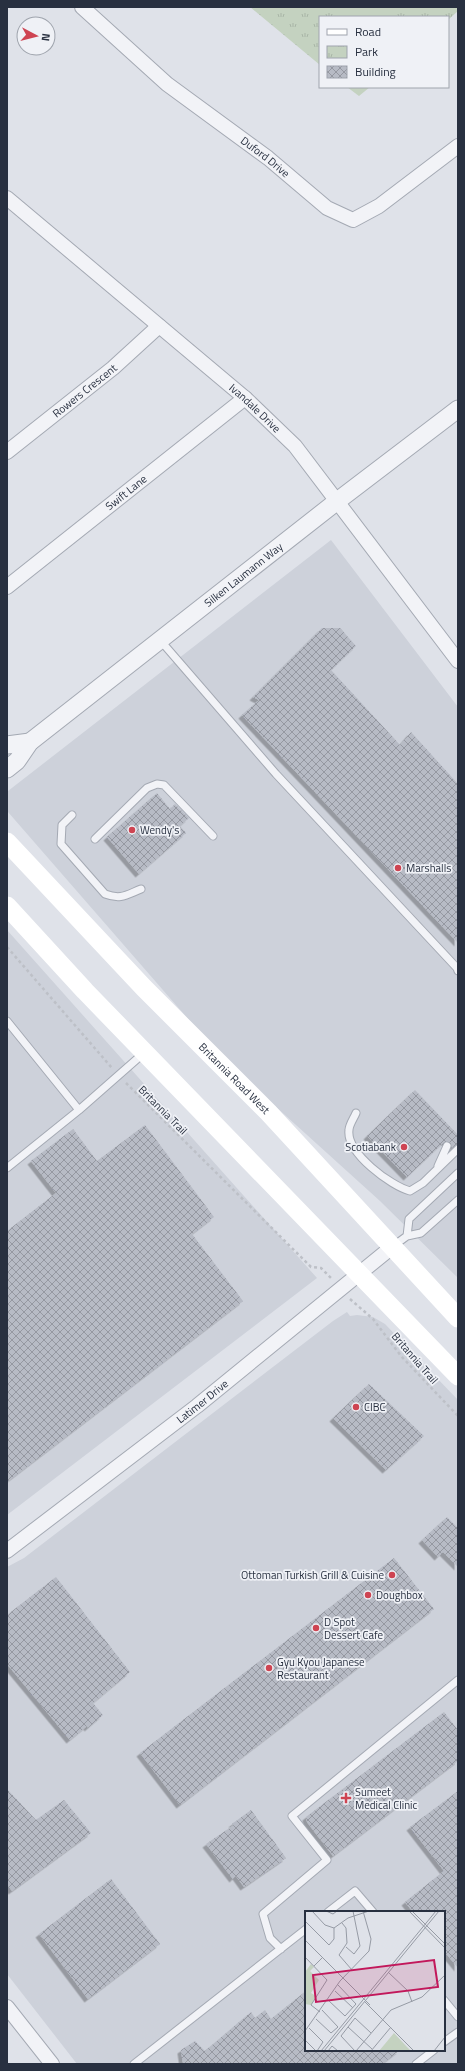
<svg xmlns="http://www.w3.org/2000/svg" width="465" height="2071" viewBox="0 0 465 2071" font-family="'Titillium Web',sans-serif">
<defs>
<pattern id="park-tufts" width="24" height="20" patternUnits="userSpaceOnUse"><rect width="24" height="20" fill="#c4d2c0"/><path d="M3 7l-1-3M5 7V3M7 7l1-3M15 17l-1-3M17 17v-4M19 17l1-3" fill="none" stroke="#a8b5a6"/></pattern>
<pattern id="building-cross-hatch" width="8" height="8" patternUnits="userSpaceOnUse"><rect width="8" height="8" fill="#b7bbc5"/><path d="M0 0l8 8M0 8l8-8" fill="none" stroke="#9598a1"/></pattern>
<filter id="shadow"><feDropShadow dx="-3.5" dy="3.5" stdDeviation="0" flood-color="#0004"/></filter>
</defs>
<rect width="100%" height="100%" fill="#dfe2e9"/>
<path fill="#cdd1da" fill-rule="evenodd" d="M331,540L458,707V1278L380,1201L223,1059L8,812V791Z
M7,930L317,1278L7,1515Z
M347,1312L350,1316L357,1315L373,1317L385,1324L458,1400V2064H77L7,1974V1567L24,1558L333,1321ZM306,1912H444V2050H306Z"/>
<path fill="url(#park-tufts)" d="M250,7H458V11L448,20V17H320V65Z
M347,87H370L359,96Z"/>
<path fill="#c4d2c0" d="M333,7H395L382,17H340Z"/>
<path fill="url(#building-cross-hatch)" filter="url(#shadow)" d="M322,628H340L356,646L331,670L400,745L411,732L458,784V943L242,715L259,700L253,697Z
M157,793L170,809L175,804L189,818L180,826L186,833L139,874L107,837Z
M415,1090L458,1135V1144L451,1148V1143L444,1142L407,1177L367,1136Z
M145,1125L214,1217L192,1234L243,1301L7,1482V1231L56,1193L31,1161L73,1129L97,1161Z
M369,1384L424,1436L386,1470L333,1418Z
M447,1517L458,1528V1567L443,1552L438,1557L422,1540Z
M394,1558L434,1609L180,1805L140,1753Z
M56,1577L130,1672L93,1703L103,1715L88,1728L87,1726L70,1740L7,1664V1615Z
M444,1712L458,1730V1761L333,1856L307,1822L306,1817Z
M7,1789L36,1820L64,1800L91,1833L12,1891L7,1884Z
M458,1791V1968L444,1951V1912H413L405,1902L444,1871L410,1827Z
M251,1810L286,1858L244,1887L236,1876L233,1879L206,1844L234,1825L232,1824Z
M111,1879L160,1944L88,1999L39,1934Z
M306,1991V2050H400L382,2064H183L181,2050L195,2041L205,2051L251,2012L255,2018L265,2010L271,2019Z"/>
<g fill="none" stroke-linecap="round" stroke-linejoin="round">
<g stroke="#a4a9b3" stroke-width="9">
<path id="service" d="M160,640L276,774L457,968L458,971
M72,815L62,825L61,844L105,894C121,900 126,895 141,889
M95,839L147,788L157,784L164,785L213,836
M7,1021L79,1110L7,1168
M79,1110L145,1052
M356,1113C354,1118 349,1125 349,1130C346,1153 391,1186 410,1191L423,1183L458,1149
M438,1166L447,1146
M407,1236L409,1219L458,1173
M392,1247L407,1236L421,1233L458,1200
M328,1912L355,1891L373,1912
M281,1949L270,1938L263,1914L327,1860L292,1816L458,1680
M444,2000L458,2017
M444,2042L458,2032
M134,2064L306,1929
M416,2064L434,2050"/>
</g>
<g stroke="#a4a9b3" stroke-width="16">
<g id="minor">
<path id="s1" d="M82,7L167,84L268,158L327,208L353,220L379,206L458,146"/>
<path id="s2" d="M7,198L245,398L295,446L458,661"/>
<path id="s3" d="M7,452L113,368L159,326"/>
<path id="s4" d="M7,587L245,398"/>
<path id="s5" d="M7,1551L197,1406L392,1247"/>
<path d="M7,2007L52,2064"/>
</g>
</g>
<g stroke="#a4a9b3" stroke-width="19">
<g id="tertiary">
<path d="M7,745L30,742"/>
<path id="s6" d="M7,769L17,761L30,742L336,502L458,409"/>
</g>
</g>
<path stroke="#bdc0c7" stroke-width="2.5" stroke-dasharray="3 3" stroke-linecap="butt" d="M7,947L112,1068
M126,1083L311,1267L321,1268L331,1278
M350,1299L373,1319L401,1356L458,1416"/>
<use href="#service" stroke="#f2f3f7" stroke-width="7"/>
<use href="#minor" stroke="#f2f3f7" stroke-width="14"/>
<use href="#tertiary" stroke="#f2f3f7" stroke-width="17"/>
<g stroke="#fff" stroke-width="19">
<path id="s7" d="M7,842L144,988L268,1112L458,1318"/>
<path d="M7,906L85,991L458,1376"/>
</g>
</g>
<g fill="#ce4452" stroke="#eff1f6" stroke-width="1.5">
<circle cx="132" cy="830" r="4"/>
<circle cx="398" cy="868" r="4"/>
<circle cx="404" cy="1147" r="4"/>
<circle cx="356" cy="1407" r="4"/>
<circle cx="392" cy="1575" r="4"/>
<circle cx="368" cy="1595" r="4"/>
<circle cx="316" cy="1628" r="4"/>
<circle cx="269" cy="1668" r="4"/>
<path d="M344 1792h4v4h4v4h-4v4h-4v-4h-4v-4h4z"/>
</g>
<g text-anchor="middle" stroke-width="3.5" stroke-linejoin="round" paint-order="stroke">
<g font-size="11" fill="#283040" stroke="#eff1f6">
<text dy="4" stroke="none"><textPath href="#s1" startOffset="237">Duford Drive</textPath></text>
<text dy="4" stroke="none"><textPath href="#s3" startOffset="99">Rowers Crescent</textPath></text>
<text dy="4" stroke="none"><textPath href="#s2" startOffset="325">Ivandale Drive</textPath></text>
<text dy="4" stroke="none"><textPath href="#s4" startOffset="152">Swift Lane</textPath></text>
<text dy="4" stroke="none"><textPath href="#s6" startOffset="307">Silken Laumann Way</textPath></text>
<text dy="4" stroke="none"><textPath href="#s7" startOffset="328">Britannia Road West</textPath></text>
<text transform="translate(163 1110) rotate(45)" y="4">Britannia Trail</text>
<text transform="translate(415 1358) rotate(49)" y="4">Britannia Trail</text>
<text dy="4" stroke="none"><textPath href="#s5" startOffset="246">Latimer Drive</textPath></text>
</g>
<g font-size="11" fill="#283040" stroke="#eff1f6" text-anchor="start">
<text x="140" y="834">Wendy's</text>
<text x="406" y="872">Marshalls</text>
<text x="396" y="1151" text-anchor="end">Scotiabank</text>
<text x="364" y="1411">CIBC</text>
<text x="384" y="1579" text-anchor="end">Ottoman Turkish Grill &amp; Cuisine</text>
<text x="376" y="1599">Doughbox</text>
<text x="324" y="1626">D Spot<tspan x="324" dy="13">Dessert Cafe</tspan></text>
<text x="277" y="1666">Gyu Kyou Japanese<tspan x="277" dy="13">Restaurant</tspan></text>
<text x="355" y="1796">Sumeet<tspan x="355" dy="13">Medical Clinic</tspan></text>
</g>
</g>
<g transform="translate(305 1911)">
<rect width="140" height="140" fill="#dfe2e9"/>
<path d="M89,122L102,136L106,140H74Z" fill="#c4d2c0"/>
<path d="M6,53L9,56L5,60L14,69L6,82L11,85L6,94L0,93V61Z" fill="#c4d2c0"/>
<path fill="none" stroke="#969ba5" stroke-width="1" d="M7,0L20,14L29,17L43,7L64,0M21,0L28,3L32,0M104,0L140,37M107,0L140,33M0,10L24,34L29,28V17M37,12L41,17L42,32L34,44L47,59M0,29L65,94M41,36L49,43L55,35L48,0M0,46L22,69L6,94L15,101M9,55L18,46M83,61L103,80L107,91M30,80L48,97M23,89L40,105L51,93L33,74M60,91L109,140M11,108L26,122L33,116L17,99M43,116L67,138M4,117L18,131L12,140M0,120L35,70L64,40L66,28L58,0M0,129L11,140M16,140L131,0M19,140L134,0M23,140L27,135L33,140M50,140L36,125L50,107L66,122M51,140L86,99L117,86L140,64M66,140L86,116M129,140L140,126"/>
<path fill="#c2185b" fill-opacity="0.15" stroke="#c2185b" stroke-width="2" d="M129,49L133,76L11,91L8,64Z"/>
<rect width="140" height="140" fill="none" stroke="#283040" stroke-width="2"/>
</g>
<rect width="465" height="2071" fill="none" stroke="#283040" stroke-width="16"/>
<rect x="319" y="16" width="130" height="72" fill="#eff1f6" stroke="#9fa4ad"/>
<rect x="327" y="29" width="20" height="6" fill="#ffffff" stroke="#9fa4ad"/>
<text x="355" y="36" font-size="12" fill="#283040">Road</text>
<rect x="327" y="46" width="20" height="12" fill="url(#park-tufts)" stroke="#9fa4ad"/>
<text x="355" y="56" font-size="12" fill="#283040">Park</text>
<rect x="327" y="66" width="20" height="12" fill="url(#building-cross-hatch)" stroke="#9fa4ad"/>
<text x="355" y="76" font-size="12" fill="#283040">Building</text>
<g transform="translate(36 36) rotate(97)"><circle r="19" fill="#eff1f6" stroke="#9fa4ad"/>
<path d="M0-3L7 15L0 10L-7 15Z" fill="#ce4452"/>
<text y="-6" font-size="11" font-weight="bold" text-anchor="middle" fill="#283040">N</text>
</g>
</svg>
